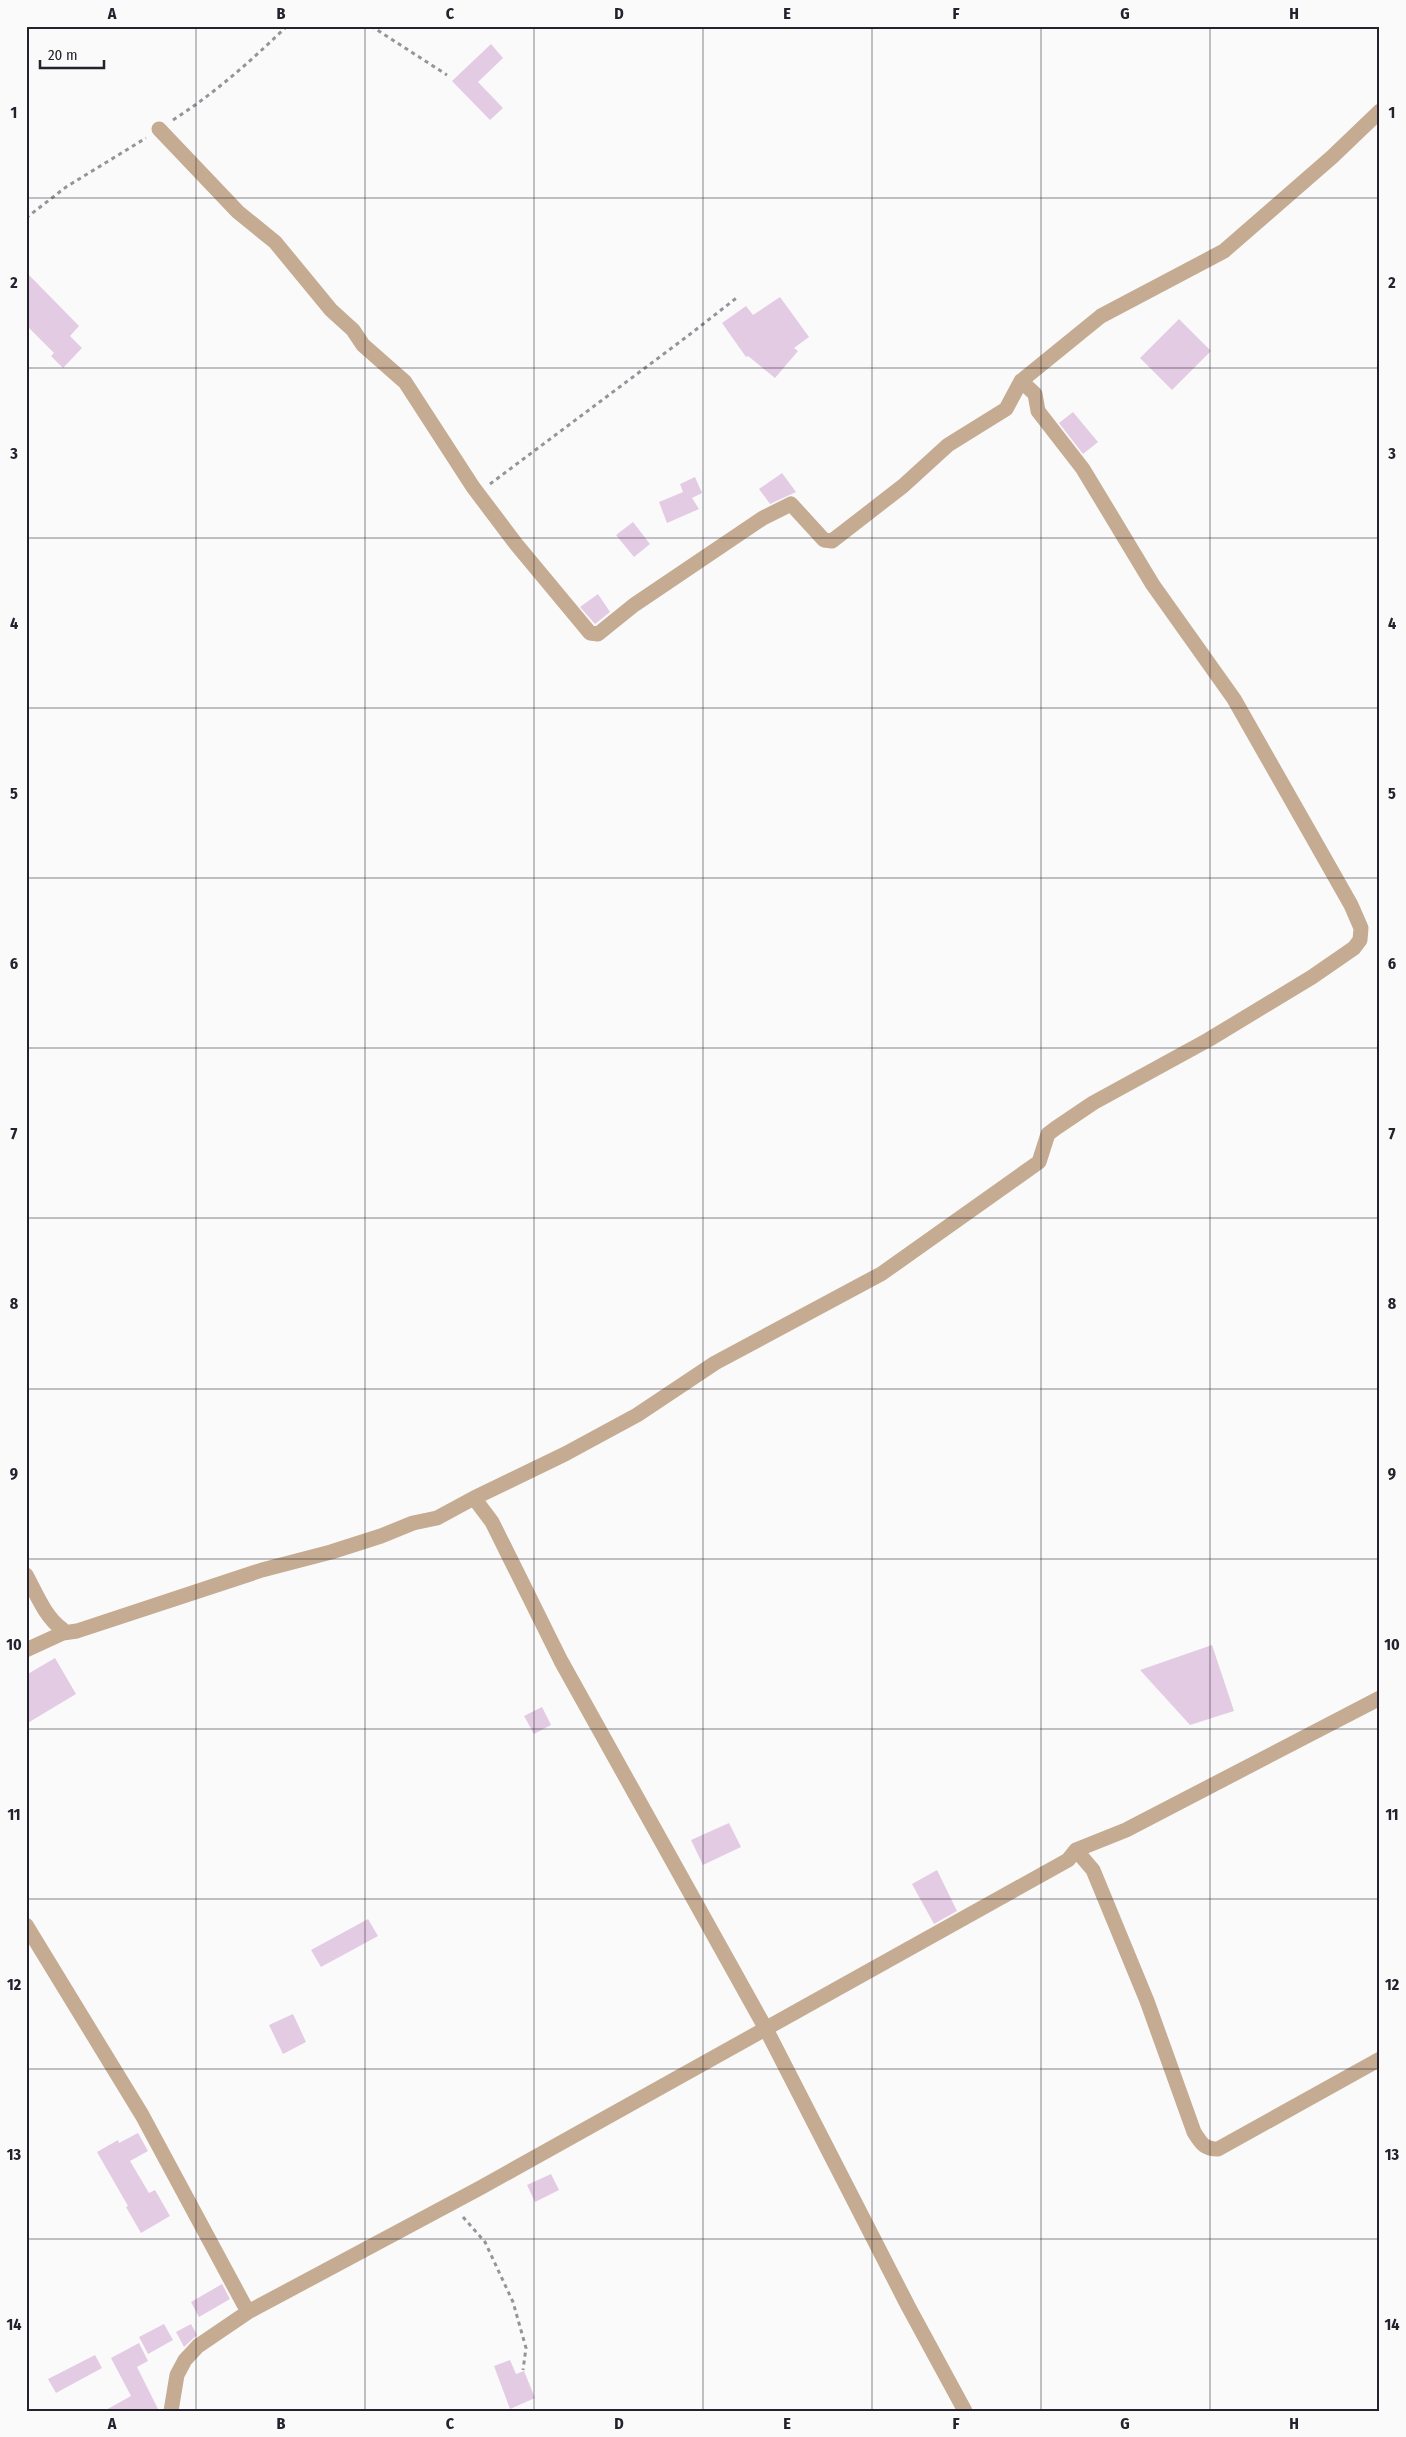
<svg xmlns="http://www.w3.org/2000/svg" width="1406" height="2437" viewBox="0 0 1406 2437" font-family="'Fira Sans Condensed',sans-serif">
<rect width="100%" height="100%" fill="#fafafa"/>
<path fill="#e4cbe4" d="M491,44L503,58L478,82L503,108L490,120L452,81Z
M26,272L79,326L70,336L82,348L63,368L51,356L54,353L26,325Z
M780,297L809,337L794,348L798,351L775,378L748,356L746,357L722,323L746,306L753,315Z
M1179,319L1211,351L1172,390L1140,358Z
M1073,412L1098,442L1083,454L1059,423Z
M782,473L796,492L770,504L759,489Z
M695,477L702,493L692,498L699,509L667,523L659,502L683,492L680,484Z
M633,522L650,544L634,557L616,535Z
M598,594L610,612L595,624L580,607Z
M1212,1645L1234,1711L1190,1725L1140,1670Z
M55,1658L76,1694L26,1724V1675Z
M542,1707L551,1725L534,1734L524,1716Z
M729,1823L741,1847L703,1865L691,1840Z
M937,1870L957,1911L934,1924L912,1884Z
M368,1919L378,1936L321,1967L311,1950Z
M293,2014L306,2042L283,2054L269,2025Z
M138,2133L148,2151L130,2161L149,2193L155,2190L170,2216L141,2233L126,2207L128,2206L97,2152L118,2140L119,2143Z
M551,2174L559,2190L535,2202L527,2185Z
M222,2284L230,2299L199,2317L191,2302Z
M164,2324L173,2340L148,2354L139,2337Z
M191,2324L197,2335L184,2347L176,2332Z
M139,2343L148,2361L137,2367L159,2411H104L131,2396L111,2358Z
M95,2355L102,2368L56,2393L48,2379Z
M510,2360L516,2374L524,2371L535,2398L510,2409L494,2366Z"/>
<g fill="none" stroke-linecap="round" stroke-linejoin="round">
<path stroke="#96949a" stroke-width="3" stroke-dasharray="4 4" stroke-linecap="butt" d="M371,26L447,75
M173,120C215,93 251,61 287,26
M26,218L66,187L146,138
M490,484L689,335L739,296
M463,2217L485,2242L513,2302L526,2348L523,2370"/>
<path stroke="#c5ab92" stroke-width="15" d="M159,129L238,212L275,242L331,310L353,330L363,345L405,382L473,487L516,544L590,633L598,634L634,605L763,518L791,504L824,540L832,541L903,486L948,445L1006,409L1021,381
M474,1498L565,1454L637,1415L715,1363L881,1274L1039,1162L1048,1134L1056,1128L1093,1103L1208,1040L1312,977L1354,948L1360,940L1361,928L1351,905L1234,699L1153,585L1083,469L1038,411L1035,394L1021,381L1101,316L1224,251L1332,157L1380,111
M26,1575C36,1593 45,1617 62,1629L63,1633L77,1631L262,1570L331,1552L381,1536L413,1523L437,1518L474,1498L492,1522L561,1661L766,2029L908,2306L965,2411
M26,1650L63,1633
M1076,1850L1126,1830L1380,1698
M26,1925L142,2115L248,2312
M171,2411L177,2375L185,2360L198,2346L248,2312L480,2188L1068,1860L1076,1850L1093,1870L1147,2001L1194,2132C1201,2143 1204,2149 1218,2149L1380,2059"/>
</g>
<path fill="none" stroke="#25212d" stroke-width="1" stroke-opacity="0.55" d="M196,26V2411M365,26V2411M534,26V2411M703,26V2411M872,26V2411M1041,26V2411M1210,26V2411M26,198H1380M26,368H1380M26,538H1380M26,708H1380M26,878H1380M26,1048H1380M26,1218H1380M26,1389H1380M26,1559H1380M26,1729H1380M26,1899H1380M26,2069H1380M26,2239H1380"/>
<rect width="1406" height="2437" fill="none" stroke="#fafafa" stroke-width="55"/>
<path d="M40 60v8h64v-8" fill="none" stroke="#25212d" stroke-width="2.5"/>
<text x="48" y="60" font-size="15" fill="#25212d" stroke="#fafafa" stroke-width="4" paint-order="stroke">20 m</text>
<rect x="28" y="28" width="1350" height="2382" fill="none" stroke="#25212d" stroke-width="2"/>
<g font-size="16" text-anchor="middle" font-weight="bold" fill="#25212d">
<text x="112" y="19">A</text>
<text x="281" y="19">B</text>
<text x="450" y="19">C</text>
<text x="619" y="19">D</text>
<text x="787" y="19">E</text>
<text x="956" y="19">F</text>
<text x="1125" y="19">G</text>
<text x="1294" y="19">H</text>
<text x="14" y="118">1</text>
<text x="1392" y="118">1</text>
<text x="14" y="288">2</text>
<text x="1392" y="288">2</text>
<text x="14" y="459">3</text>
<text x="1392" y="459">3</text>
<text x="14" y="629">4</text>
<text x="1392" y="629">4</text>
<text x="14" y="799">5</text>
<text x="1392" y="799">5</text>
<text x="14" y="969">6</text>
<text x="1392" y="969">6</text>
<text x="14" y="1139">7</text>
<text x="1392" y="1139">7</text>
<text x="14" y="1309">8</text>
<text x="1392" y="1309">8</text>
<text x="14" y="1479">9</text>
<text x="1392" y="1479">9</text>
<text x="14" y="1650">10</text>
<text x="1392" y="1650">10</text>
<text x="14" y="1820">11</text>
<text x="1392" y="1820">11</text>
<text x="14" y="1990">12</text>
<text x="1392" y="1990">12</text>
<text x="14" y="2160">13</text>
<text x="1392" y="2160">13</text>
<text x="14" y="2330">14</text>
<text x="1392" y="2330">14</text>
<text x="112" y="2429">A</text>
<text x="281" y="2429">B</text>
<text x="450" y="2429">C</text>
<text x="619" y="2429">D</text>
<text x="787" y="2429">E</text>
<text x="956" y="2429">F</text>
<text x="1125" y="2429">G</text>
<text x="1294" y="2429">H</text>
</g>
</svg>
